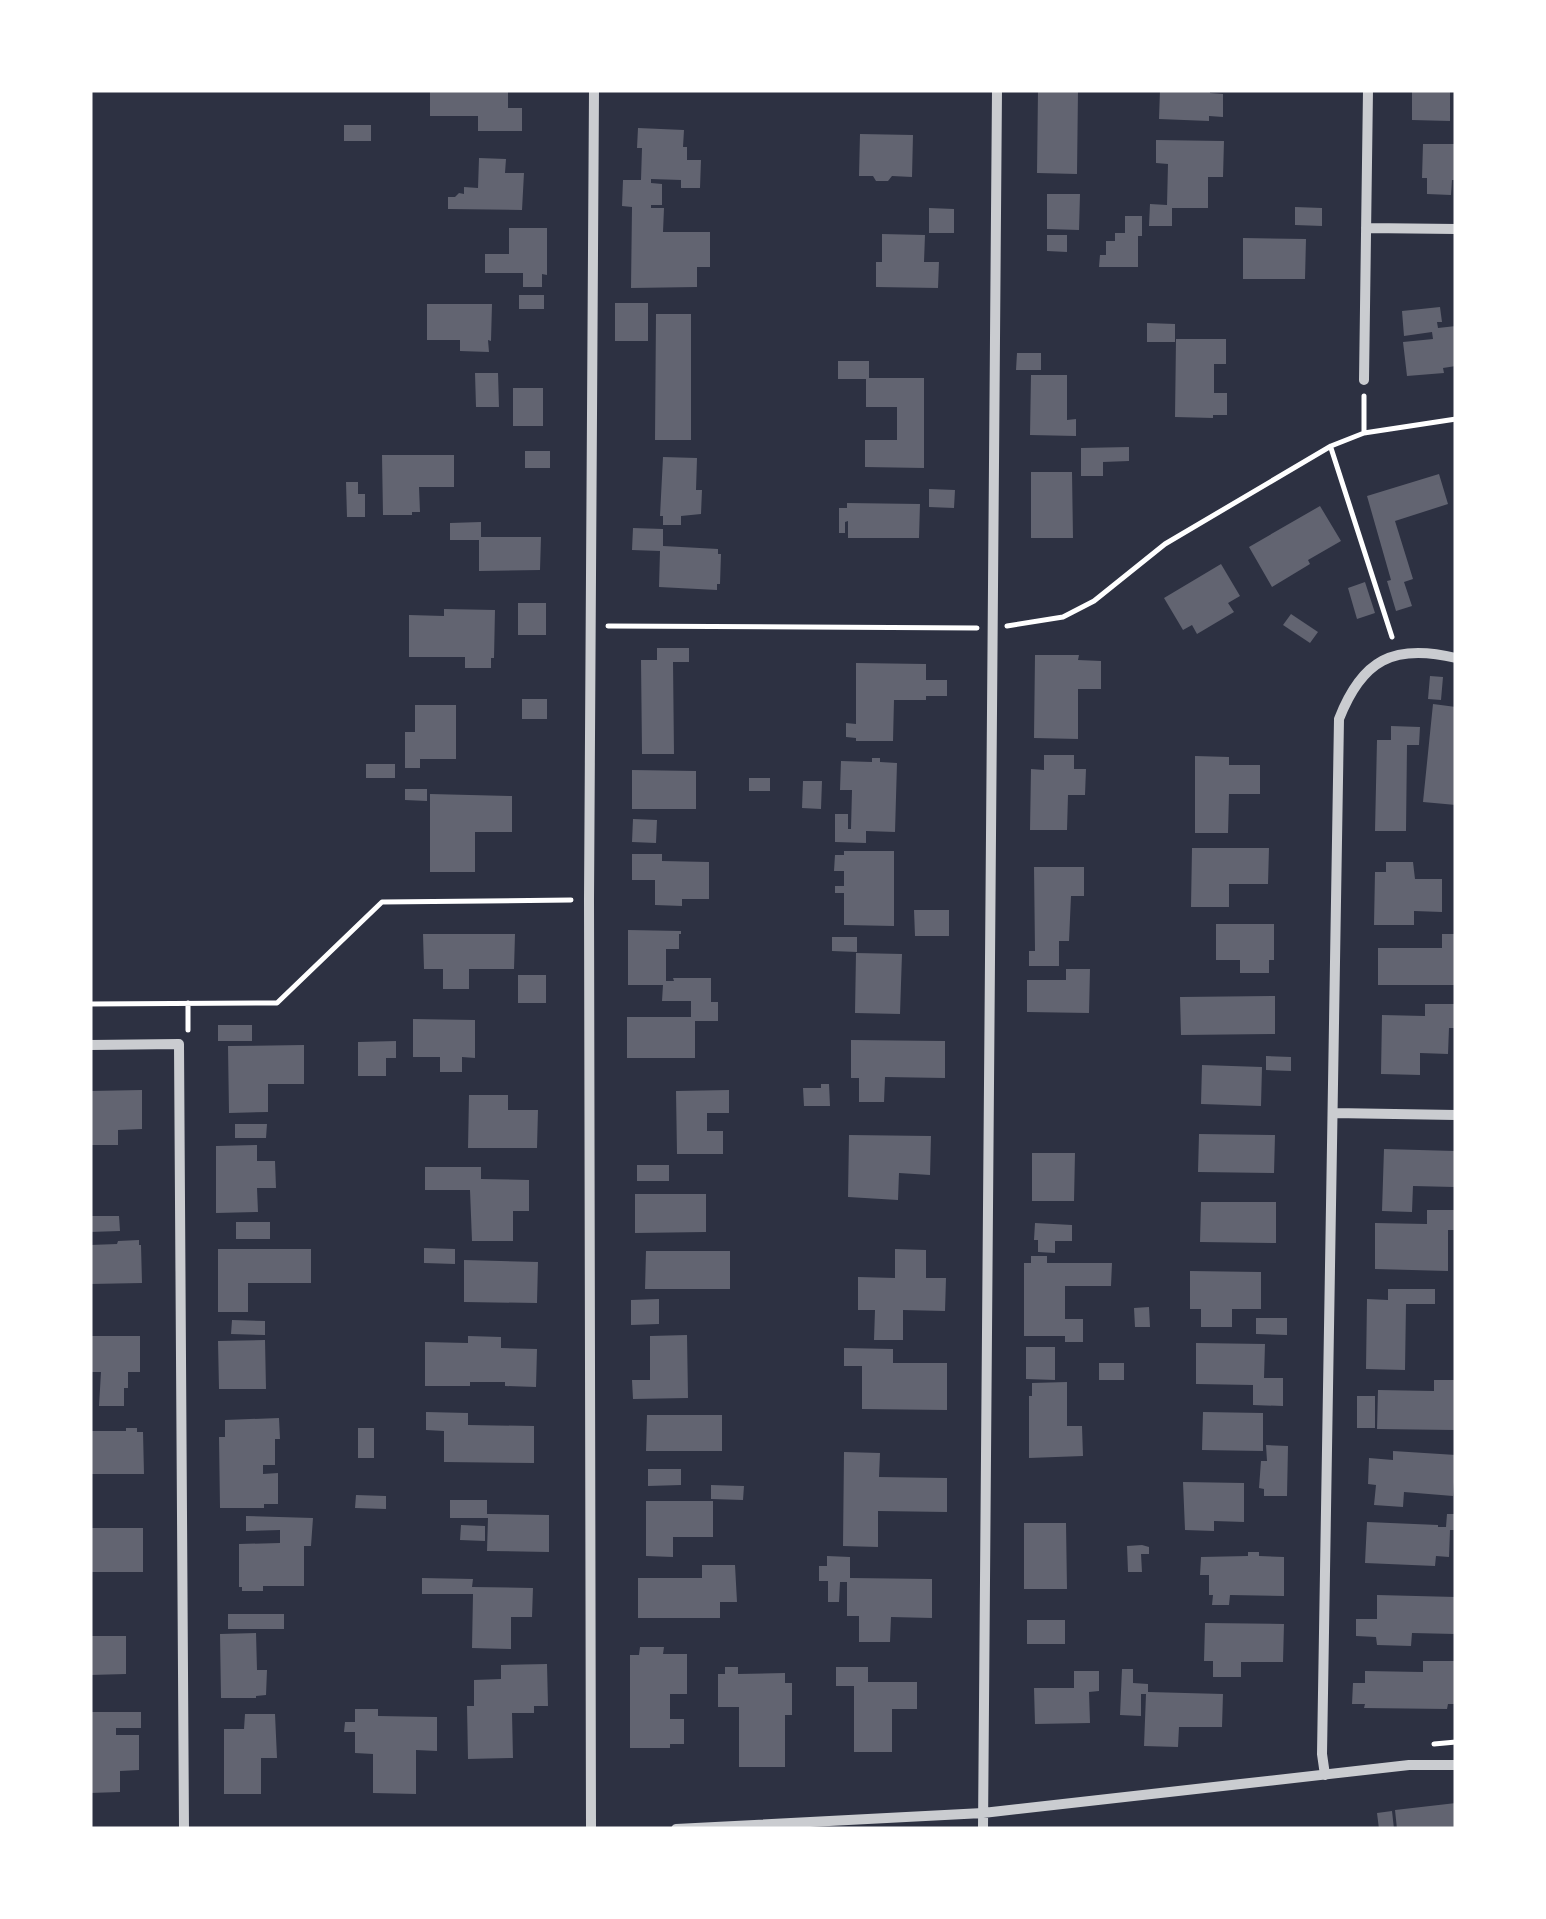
<svg xmlns="http://www.w3.org/2000/svg" width="1546" height="1919" viewBox="0 0 1546 1919" font-family="'Varela Round',sans-serif">
  <style>
    .building { fill: #626471 }
    .lines { fill: none; stroke-linecap: round; stroke-linejoin: round }
    .path { stroke: #fff; stroke-width: 5 }
    .minor { stroke: #caccd0; stroke-width: 10 }
  </style>
  <rect width="100%" height="100%" fill="#2d3142"/>
  <path class="building" d="M430,90H508V108H522V131H478V116H430Z
    M1038,90H1078L1077,174L1037,173Z
    M1160,90H1210V93L1223,94V117L1209,116V121L1159,119Z
    M1412,90H1450V121L1412,120Z
    M344,125H371V141H344Z
    M638,128L684,130L683,147H687V160H701L700,188H681V180L651,179V183L662,184V205H651V208H664L663,232H710V267H697V287L631,288L632,207L622,206L623,180H641L642,148H637Z
    M860,134L913,135L912,177L892,176L888,181H876L873,176H859Z
    M1156,140L1224,141L1223,177H1208V208H1172V226H1149L1150,204L1167,205L1168,164L1156,163Z
    M1423,144H1456V180H1452L1451,195L1427,194V178H1422Z
    M479,158L506,159L505,173H524L522,210L448,209V197H455L459,193L464,194V187L478,188Z
    M1047,194H1080L1079,230L1047,229Z
    M1295,207L1322,208V226L1295,225Z
    M929,208L954,209V233H929Z
    M1125,216H1142V236H1138V267H1099L1100,255H1106V241H1115V233H1125Z
    M509,228H547V275L542,274V287H523V273H485V254H509Z
    M882,234L925,235L924,262H939L938,288L876,287V262H882Z
    M1047,235H1067V252L1047,251Z
    M1243,238L1306,239L1305,279H1243Z
    M519,295H544V309H519Z
    M615,303H648V341H615Z
    M427,304H492L491,341L488,340L489,352L460,351V340H427Z
    M1440,307L1442,322H1437L1438,328L1456,326V366L1443,368L1444,373L1407,376L1403,342L1433,339L1432,332L1404,336L1402,311Z
    M656,314H691V440H655Z
    M1147,323L1175,324V342H1147Z
    M1176,339H1226V364H1214V393H1227V415H1213V418L1175,417Z
    M1017,353H1041V370H1016Z
    M838,361H869V378H924V468L865,467V440H897V407H866V379H838Z
    M475,373H498L499,407H476Z
    M1031,375H1067V420L1076,419V436L1030,435Z
    M513,388H543V426H513Z
    M1129,447V461L1103,462V476H1081V448Z
    M525,451H550V468H525Z
    M382,455H454V487H419L420,512H412V515H383Z
    M663,457L697,458L696,490H702L701,514L681,516V525H663V516H660Z
    M1031,472H1072L1073,538H1031Z
    M1439,474L1448,504L1395,521L1413,579L1404,582L1412,606L1396,611L1387,581L1391,580L1367,496Z
    M346,482H358V494H365V517H347Z
    M929,489L955,490L954,508L929,507Z
    M847,503L920,504L919,538H848V521L845,522V533H839V508H847Z
    M1320,506L1341,541L1308,560L1310,564L1272,587L1249,547Z
    M481,522V537H541L540,570L479,571V540H450V523Z
    M633,528L663,529V546L718,549V554H721L720,584H717V590L659,587L660,551L632,550Z
    M1221,564L1240,596L1228,603L1234,612L1197,634L1192,625L1183,630L1164,598Z
    M1365,582L1375,613L1357,619L1348,588Z
    M518,603H546V635H518Z
    M444,609L495,610L494,658H491V668H465V657H409V615L444,616Z
    M1291,614L1318,632L1310,643L1283,625Z
    M657,648H689V662H673L674,754H642L641,660H657Z
    M1035,655H1079L1078,660L1101,661V689H1078V739L1034,738Z
    M856,663L926,664V680H947V696H926V700H894L893,741H856V738L846,737V723L856,724Z
    M1430,676L1443,677L1441,700L1428,699Z
    M522,699H547V719H522Z
    M1433,704L1456,707V805L1423,802Z
    M415,705H456V759H420V768H405V732H415Z
    M1391,726L1420,727L1419,745H1407L1406,831H1375L1377,740H1391Z
    M1044,755H1074V769H1086L1085,795H1068L1067,830H1030L1031,769L1044,770Z
    M1195,756L1229,757V765H1260V794H1229L1228,833H1195Z
    M872,758H880V762L897,763L895,832L866,831V843L835,842V814H848V829H851L852,790H840L841,761L872,762Z
    M366,764H395V778H366Z
    M632,770L696,771V809H632Z
    M749,778H770V791H749Z
    M803,781H822L821,809L802,808Z
    M405,789H427V801L405,800Z
    M430,794L512,796V832H475V872H430Z
    M633,819L657,820L656,843L632,842Z
    M1192,848H1269L1268,884H1229V907H1191Z
    M844,851H894V926L844,925V893H835V886H844V871H834L835,855H844Z
    M632,854H662V861L709,862V899H682V906L655,905V880H632Z
    M1386,862H1413L1415,879H1442V912L1414,911V925H1374L1375,872H1386Z
    M1034,867H1084V896H1071L1069,941H1059V966H1029V951H1035Z
    M914,910H949V936H915Z
    M1216,924H1274V960H1269V973H1240V960H1216Z
    M628,930L681,931V934H679V949H666V981H674L673,978H711V1002H718V1021H695V1058H627V1017H691V1001H662L663,985H628Z
    M423,934H515L514,969H469V989H443V969H424Z
    M1442,934H1456V985H1378V948H1442Z
    M832,937H857V952L832,951Z
    M856,953L902,954L900,1014L855,1013Z
    M1066,969H1090L1089,1013L1027,1012V980H1066Z
    M518,975H546V1003H518Z
    M1275,996V1034L1181,1035L1180,997Z
    M1425,1004H1456V1028H1449L1448,1054L1420,1053V1075L1381,1074L1382,1015L1425,1016Z
    M413,1019L475,1020V1058L462,1057V1072H440V1057H413Z
    M218,1025H252V1041H218Z
    M851,1040L945,1041V1078L885,1077L884,1102H859V1078H851Z
    M396,1041V1058H386V1076H358V1042Z
    M304,1045V1084H268V1112L229,1113L228,1046Z
    M1266,1056L1291,1057V1071L1266,1070Z
    M1202,1065L1262,1067L1261,1106L1201,1104Z
    M821,1084H829L830,1106H804L803,1088H821Z
    M142,1090V1129L118,1130V1145H90V1091Z
    M729,1090V1113H707V1131H723V1154H677L676,1091Z
    M469,1095H508V1110H538L537,1148H468Z
    M235,1124H267L266,1138H235Z
    M1199,1134L1275,1135L1274,1173L1198,1172Z
    M849,1135L931,1136L930,1175L899,1173L898,1200L848,1197Z
    M257,1145V1161H275L276,1188H257L258,1212L216,1213V1146Z
    M1384,1149L1455,1151L1454,1187L1413,1186L1412,1212L1382,1211Z
    M1032,1153H1075L1074,1201H1032Z
    M637,1165H669V1181H637Z
    M425,1167H481V1179L529,1180V1211H513V1241H472L470,1190H425Z
    M635,1194H706V1232L635,1233Z
    M1201,1202H1276V1243L1200,1242Z
    M1427,1210H1456V1230H1448V1271L1375,1269V1223L1427,1224Z
    M90,1216H119L120,1231L90,1232Z
    M236,1222H270V1239H236Z
    M1035,1223L1072,1225V1241H1055V1253L1038,1252V1240H1034Z
    M139,1240V1245H141L142,1283L90,1284V1245L117,1244L118,1241Z
    M424,1248L455,1249V1264L424,1263Z
    M218,1249H311V1283H248V1312H218Z
    M895,1249L926,1250V1278H946L945,1311L903,1310V1340H874L875,1310H858V1277L895,1278Z
    M646,1251H730V1289H645Z
    M1031,1256H1047V1263H1112L1111,1286H1065V1319H1083V1342H1065V1336H1024V1263H1031Z
    M464,1260L538,1262L537,1303L464,1302Z
    M1190,1271L1261,1272V1309H1232V1327H1201V1309H1190Z
    M1388,1289H1435V1304H1406L1405,1370L1366,1369L1367,1299L1388,1300Z
    M659,1299V1324L631,1325V1300Z
    M1149,1307L1150,1327H1135L1134,1308Z
    M1256,1318H1287V1335L1256,1334Z
    M232,1320L265,1321V1335L231,1334Z
    M687,1335L688,1398L633,1399L632,1380H650V1336Z
    M90,1336H140V1372H128V1388H124V1406H99L101,1372H90Z
    M468,1336L501,1337V1348L537,1349L536,1387L505,1386V1382H470V1386H425V1342L468,1343Z
    M265,1340L266,1389H219L218,1341Z
    M1196,1343L1265,1344L1264,1378H1283V1406L1253,1405V1385L1196,1384Z
    M1026,1347H1055V1380L1026,1379Z
    M844,1348L893,1349V1363H947V1410L862,1409V1366H844Z
    M1099,1363H1124V1380H1099Z
    M1434,1380H1456L1454,1430L1377,1429L1378,1390L1434,1391Z
    M1067,1382V1426H1082L1083,1456L1029,1458V1396H1032V1383Z
    M1357,1396H1375V1428H1357Z
    M426,1412L468,1413V1425L534,1426V1463L444,1462V1431L426,1430Z
    M1203,1412L1263,1413V1451L1202,1450Z
    M647,1415H722V1451H646Z
    M279,1418L280,1439H275V1465H263V1474L278,1473V1504H264V1508H220L219,1437H225V1420Z
    M126,1428H137V1432H143L144,1474H90V1431H126Z
    M358,1428H374V1458H358Z
    M1266,1445L1288,1446L1287,1496H1264V1489L1259,1488L1261,1461H1267Z
    M1393,1451L1456,1455L1453,1496L1404,1492L1403,1507L1374,1505L1376,1485L1368,1484L1369,1458L1393,1460Z
    M844,1452L880,1453L879,1477L947,1478V1512L878,1511V1547L843,1546Z
    M648,1469H681V1485L648,1486Z
    M1183,1482L1244,1483V1522L1214,1521V1531L1185,1530Z
    M711,1485L744,1486L743,1500L711,1499Z
    M356,1495L386,1496V1509L355,1508Z
    M450,1500H487V1514L549,1515V1552L487,1551L488,1518H450Z
    M646,1501H713V1537H673V1557L646,1556Z
    M1447,1514H1456V1530H1450L1449,1557L1436,1556L1435,1566L1365,1563L1367,1522L1438,1525V1527H1446Z
    M246,1516L313,1518L311,1546H304V1586H263V1591H242V1587H239V1544L280,1543V1530L246,1531Z
    M1024,1523H1066L1067,1589H1024Z
    M461,1525L485,1526V1541L460,1540Z
    M90,1528H143V1572H90Z
    M1142,1545L1149,1547V1554H1141L1142,1572H1128L1127,1546Z
    M1248,1552H1259V1556L1284,1557V1596L1230,1595L1229,1605H1212L1213,1595H1209V1575H1200L1201,1557L1248,1556Z
    M827,1556L850,1557V1578L932,1579V1618L891,1617L890,1642H859V1616H847V1582H840L839,1602H828V1581H819V1566H827Z
    M702,1565H735L737,1602H720V1618H638V1578H702Z
    M422,1578L473,1579L472,1587L533,1588L532,1617H511V1649L472,1648L473,1594H422Z
    M1377,1595L1456,1597L1455,1634L1412,1633L1411,1646L1377,1645L1376,1637L1356,1636V1619H1377Z
    M228,1614H284V1629H228Z
    M1027,1620H1065V1644H1027Z
    M1205,1623L1284,1624L1283,1662H1241V1677H1213V1661H1204Z
    M256,1633L257,1670H267L266,1695L256,1696V1698H221L220,1634Z
    M90,1636H126V1674L90,1675Z
    M640,1647H664L663,1654H687V1694H670V1719H684V1744H670V1748H630V1655H639Z
    M1423,1661H1456V1704H1448L1447,1709L1364,1708L1365,1704H1352L1353,1683H1365V1671L1423,1672Z
    M547,1664L548,1706H534V1713H512L513,1758L468,1759L467,1706H474V1680L501,1679V1665Z
    M725,1667H738V1674L785,1673V1683H792V1715H785V1767H739V1707H718V1674H725Z
    M836,1667H868V1682H917V1709H892V1752H854V1686H836Z
    M1122,1669H1133V1683L1148,1684V1692L1223,1694L1222,1727H1179L1178,1747L1144,1746L1146,1694H1141V1716L1120,1715Z
    M1074,1671H1099V1691L1089,1692L1090,1723L1035,1724L1034,1688H1074Z
    M355,1709H378V1716L437,1717V1751L416,1750V1794L373,1793V1754L355,1753V1732H344L345,1722H355Z
    M90,1712H141V1728H116V1735H139V1770L120,1771V1792L90,1793Z
    M245,1714H275L277,1758H261V1794H224V1729H244Z
    M1456,1803V1829H1397L1395,1810Z
    M1392,1811L1394,1829H1379L1377,1813Z"/>
  <g class="lines">
    <path class="path" d="M1364,396V433
      M1331,448L1392,637
      M608,626L977,628
      M1007,626L1063,617L1094,601L1165,544L1331,446L1364,433L1456,419
      M188,1003V1030
      M90,1004L277,1003L382,902L571,900
      M1434,1744L1456,1742"/>
    <path class="minor" d="M1366,228L1456,229
      M1364,380L1368,90
      M90,1045L179,1044L184,1829
      M1333,1113L1456,1115
      M1325,1775L1322,1754L1339,719C1362,660 1393,643 1456,658
      M591,1829L589,900L594,90
      M676,1829L983,1813L1409,1765H1456
      M983,1829L997,90"/>
  </g>
  <rect width="1546" height="1919" fill="none" stroke="#ffffff" stroke-width="185"/>
</svg>
